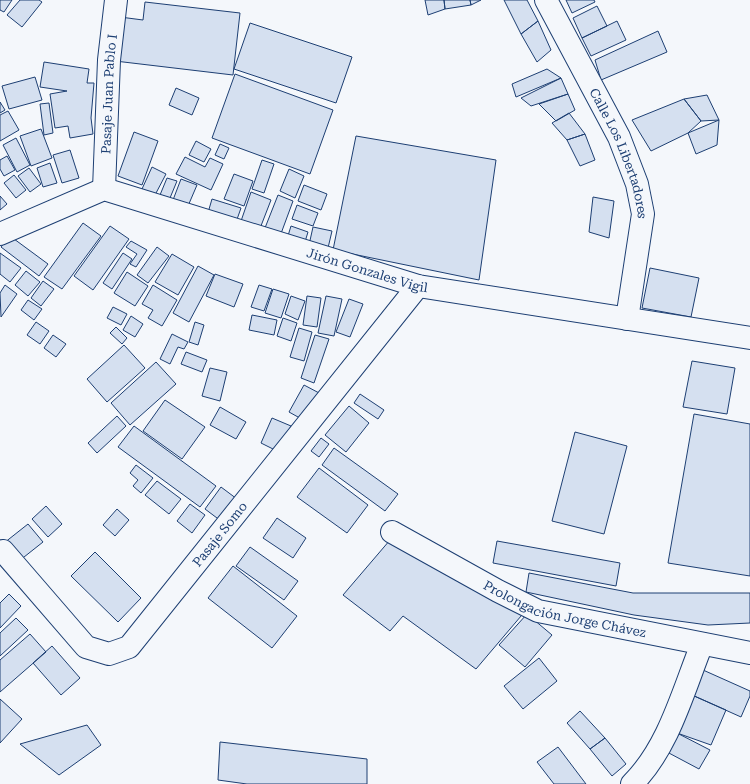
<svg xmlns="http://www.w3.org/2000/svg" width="750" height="784" viewBox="0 0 750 784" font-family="'Roboto Serif',serif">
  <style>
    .building { fill: #d5e0f0; stroke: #1d3f73 }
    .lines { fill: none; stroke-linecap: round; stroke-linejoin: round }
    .minor-casing { stroke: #1d3f73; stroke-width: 24 }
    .minor { stroke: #f4f7fb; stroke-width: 22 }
    .labels { text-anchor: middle; stroke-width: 3; stroke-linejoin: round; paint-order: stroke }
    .street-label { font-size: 13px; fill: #1d3f73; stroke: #f4f7fb }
  </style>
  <rect width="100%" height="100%" fill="#f4f7fb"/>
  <path class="building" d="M0,0H12L4,12L0,10Z
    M20,0H39L42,2L22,27L7,15Z
    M425,0H444L445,9L428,15Z
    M444,0H470L471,5L445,9Z
    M470,0H481L471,5Z
    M504,0H527L538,21L521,34Z
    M566,0H594L595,2L572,13Z
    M145,2L240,13L233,75L115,61L120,17L143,20Z
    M597,6L607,26L582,38L573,18Z
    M538,21L551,50L537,62L521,34Z
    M617,21L626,40L591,56L582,38Z
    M250,23L352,57L336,103L234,69Z
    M658,31L667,52L601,80L595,60Z
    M44,62L89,69L87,83H94L91,118L93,134L70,138L68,126L55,128L50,94L67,91L40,87Z
    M547,69L561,78L516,97L512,84Z
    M235,74L333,110L310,174L212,138Z
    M35,77L42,100L9,109L2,86Z
    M561,78L568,94L531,106L521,98Z
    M176,88L199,98L192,115L169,105Z
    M568,94L575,110L556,121L539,104Z
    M707,95L719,120L701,121L684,99Z
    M684,99L701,121L688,133L651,151L632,120Z
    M0,102L5,110L0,113Z
    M49,103L53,133L44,135L40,104Z
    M8,111L19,130L0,141V115Z
    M569,113L585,134L567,140L552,123Z
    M719,120L717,145L696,154L688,133Z
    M41,129L52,158L31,166L20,136Z
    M134,132L158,141L142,185L118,176Z
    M585,134L595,160L580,166L567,140Z
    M356,136L496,160L479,280L333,250Z
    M16,138L30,165L17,172L3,145Z
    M196,141L211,149L204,162L189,155Z
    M220,144L229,148L224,159L215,155Z
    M70,150L79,178L62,183L53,155Z
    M7,156L15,170L4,176L0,169V160Z
    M185,157L205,167L210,158L223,164L211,190L176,174Z
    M262,160L274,164L264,193L252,189Z
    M50,163L57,183L43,187L37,168Z
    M152,167L166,174L155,195L142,189Z
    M29,168L41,184L30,192L18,176Z
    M289,169L304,176L295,198L280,191Z
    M234,174L253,181L244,206L224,199Z
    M14,175L26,190L16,198L4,183Z
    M167,178L177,181L170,198L160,195Z
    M181,179L197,185L188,206L173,200Z
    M304,185L327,194L321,210L298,201Z
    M251,192L271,200L259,231L240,224Z
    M278,195L293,201L279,239L263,233Z
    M0,196L7,204L0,210Z
    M593,197L614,201L609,238L589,232Z
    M212,199L241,208L235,225L207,216Z
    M297,205L318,213L313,226L292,219Z
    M83,223L101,236L62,289L44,277Z
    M110,226L129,239L93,290L74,276Z
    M291,226L308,232L304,245L287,239Z
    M313,227L332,231L328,248L309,245Z
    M10,236L48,264L39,276L1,247Z
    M131,241L147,250L136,267L130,264L137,254L126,247Z
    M157,247L169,256L148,283L137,275Z
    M0,253L21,268L10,282L0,274Z
    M123,253L132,259L112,289L103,283Z
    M172,254L194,267L178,295L155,282Z
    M198,266L214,275L189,322L173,313Z
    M650,268L699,278L691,317L642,308Z
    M26,271L40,282L28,296L15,285Z
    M127,272L148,286L135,306L114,293Z
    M215,274L243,284L234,307L206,296Z
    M43,281L54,289L41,306L31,298Z
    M5,285L17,294L1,317L0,293Z
    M153,285L177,300L162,326L148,318L153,310L142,304Z
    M259,285L272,289L264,311L251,307Z
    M273,289L289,294L281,318L265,313Z
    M291,296L305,301L298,320L285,314Z
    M307,296L321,298L317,327L303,325Z
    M326,296L342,299L334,336L318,333Z
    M349,299L363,304L350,337L336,332Z
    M28,300L42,309L34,320L21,310Z
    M113,307L127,314L121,325L107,318Z
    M252,315L277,320L274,335L249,330Z
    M131,316L143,324L135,337L123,330Z
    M283,318L297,323L291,341L277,336Z
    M36,322L49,331L40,344L27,335Z
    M195,322L204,325L198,345L189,342Z
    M116,327L127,338L122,344L110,333Z
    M299,328L312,332L304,361L290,357Z
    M172,334L188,342L184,349L178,347L170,364L160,359Z
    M53,335L66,344L56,357L44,348Z
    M315,335L329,339L314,383L301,378Z
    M124,345L145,368L107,402L87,379Z
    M186,352L207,360L202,372L181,364Z
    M692,361L735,368L727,414L683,407Z
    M156,362L176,384L130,425L111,403Z
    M210,368L227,372L220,401L202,396Z
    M304,385L321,394L307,422L289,412Z
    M360,394L384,410L378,419L354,403Z
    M165,400L205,427L182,459L143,431Z
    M349,406L369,423L346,452L325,435Z
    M220,407L246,422L236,439L210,425Z
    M694,414L750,424V576L668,563Z
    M117,416L126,426L97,453L88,443Z
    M272,418L291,426L279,452L261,443Z
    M134,426L216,486L200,507L118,447Z
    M575,432L627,446L604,534L552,521Z
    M321,438L329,444L319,457L311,451Z
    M334,448L398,494L385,511L322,465Z
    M136,465L153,478L141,493L133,486L138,480L130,473Z
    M319,468L368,505L347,533L297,497Z
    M157,481L181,499L169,514L145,495Z
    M221,487L241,502L225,524L205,509Z
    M190,504L205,515L192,533L177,521Z
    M46,506L62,524L48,537L32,519Z
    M117,509L129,520L115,536L103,525Z
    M277,518L306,538L293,558L263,538Z
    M28,524L43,542L19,561L4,543Z
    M390,540L527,609L476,669L403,616L390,631L343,595Z
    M497,541L620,563L616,586L493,563Z
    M250,547L298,581L284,600L236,566Z
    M95,552L141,598L118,622L71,576Z
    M233,566L297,616L272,648L208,598Z
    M529,573L633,593H750V623L708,625L634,615L526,592Z
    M9,594L21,606L0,628V603Z
    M527,614L552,635L525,667L499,645Z
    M16,618L28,630L0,656V633Z
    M30,634L46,652L0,692V660Z
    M52,646L80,678L61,695L33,663Z
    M539,658L557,681L523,709L504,686Z
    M703,670L750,691V696L741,717L692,695Z
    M692,695L726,710L711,745L677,733Z
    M0,699L22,719L0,743Z
    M580,711L605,738L590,749L567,723Z
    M87,725L101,745L59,775L20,744Z
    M677,733L710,750L699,769L667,752Z
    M605,738L626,764L612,776L590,749Z
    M220,742L367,759V784H247L218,780Z
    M558,747L586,784H554L537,762Z"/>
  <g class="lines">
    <g class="minor-casing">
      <g id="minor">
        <path id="s1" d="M546,0L619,137L637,184L643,214L627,319"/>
        <path id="s2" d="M104,189L109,60L116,0"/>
        <path id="s3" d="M0,234L104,189L418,286L750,338"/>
        <path id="s4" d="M392,532L498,591L538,611L750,653"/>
        <path id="s5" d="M3,551L86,647L109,654L129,647L418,286"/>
        <path d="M632,784C669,747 683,691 702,644"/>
      </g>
    </g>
    <use href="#minor" class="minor"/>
  </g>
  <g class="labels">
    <g class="street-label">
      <text dy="5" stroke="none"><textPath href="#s2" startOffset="95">Pasaje Juan Pablo I</textPath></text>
      <text dy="5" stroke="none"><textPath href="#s1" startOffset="171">Calle Los Libertadores</textPath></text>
      <text dy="5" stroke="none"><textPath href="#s3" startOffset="389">Jirón Gonzales Vigil</textPath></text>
      <text dy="5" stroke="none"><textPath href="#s5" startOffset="317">Pasaje Somo</textPath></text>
      <text dy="5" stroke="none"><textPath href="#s4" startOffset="191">Prolongación Jorge Chávez</textPath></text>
    </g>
  </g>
</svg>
